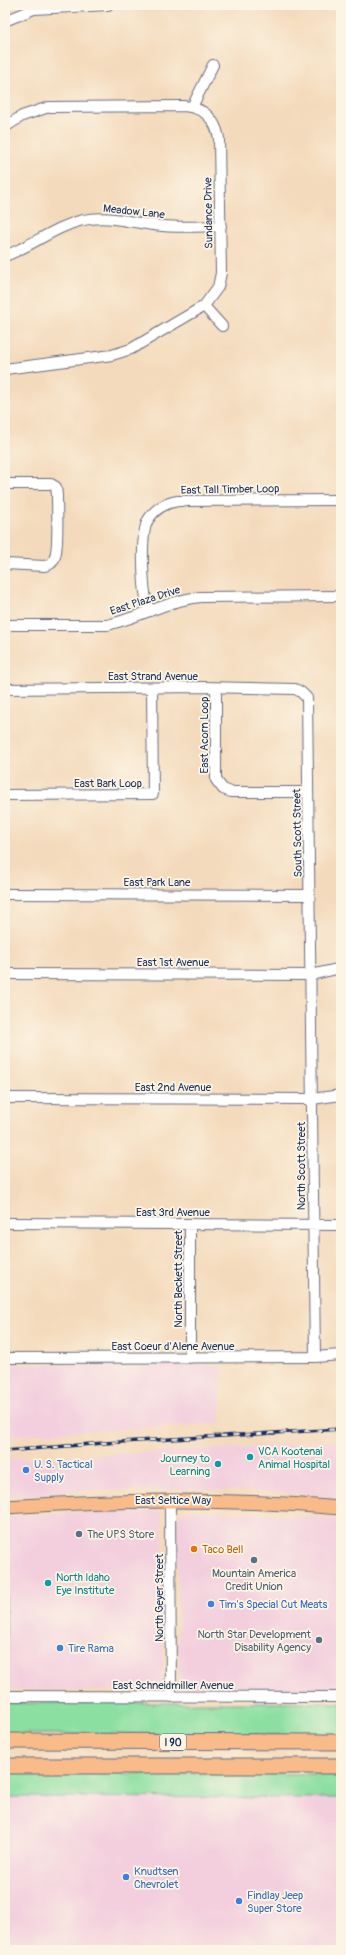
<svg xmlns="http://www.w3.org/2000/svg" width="346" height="1955" viewBox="0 0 346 1955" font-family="Pangolin,sans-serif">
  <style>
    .built { fill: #f3cfde }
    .green { fill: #8bdfa1; stroke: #538780 }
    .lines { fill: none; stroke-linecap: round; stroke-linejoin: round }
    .minor-casing { stroke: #676b7f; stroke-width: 12 }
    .major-casing { stroke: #676b7f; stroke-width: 15 }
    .highway-casing { stroke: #676b7f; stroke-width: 17 }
    .minor { stroke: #fff; stroke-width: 10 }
    .major { stroke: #fabb8b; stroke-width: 13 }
    .highway { stroke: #fabb8b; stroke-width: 15 }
    .rail-casing { stroke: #1b2f5e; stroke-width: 3.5 }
    .rail { stroke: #fcf5e5; stroke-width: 2; stroke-dasharray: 6; stroke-linecap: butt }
    .culture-dot { fill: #0f9aa8; stroke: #fcf5e5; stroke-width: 1.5 }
    .shop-dot { fill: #3f7fe0; stroke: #fcf5e5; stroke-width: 1.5 }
    .service-dot { fill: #5c6f8a; stroke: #fcf5e5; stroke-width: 1.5 }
    .food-dot { fill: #e8710a; stroke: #fcf5e5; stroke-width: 1.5 }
    .labels { text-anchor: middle; stroke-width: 3.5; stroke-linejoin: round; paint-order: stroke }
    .shield { fill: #fcf5e5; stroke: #5e6a86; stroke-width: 1 }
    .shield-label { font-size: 10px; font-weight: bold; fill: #1b2f5e }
    .street-label { font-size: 11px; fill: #1b2f5e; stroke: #fcf5e5 }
    .culture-label { font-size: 11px; fill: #0d838f; stroke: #fcf5e5; text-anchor: start }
    .shop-label { font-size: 11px; fill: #366cbe; stroke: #fcf5e5; text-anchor: start }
    .service-label { font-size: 11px; fill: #4e5e75; stroke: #fcf5e5; text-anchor: start }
    .food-label { font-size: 11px; fill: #c56008; stroke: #fcf5e5; text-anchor: start }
  </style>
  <rect width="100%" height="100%" fill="#fcf5e5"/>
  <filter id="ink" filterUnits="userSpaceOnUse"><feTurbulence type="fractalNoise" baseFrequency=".025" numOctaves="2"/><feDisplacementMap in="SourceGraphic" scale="8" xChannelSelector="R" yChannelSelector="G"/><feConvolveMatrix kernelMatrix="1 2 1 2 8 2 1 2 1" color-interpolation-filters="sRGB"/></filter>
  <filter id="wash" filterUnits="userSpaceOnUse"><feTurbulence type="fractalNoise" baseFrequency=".012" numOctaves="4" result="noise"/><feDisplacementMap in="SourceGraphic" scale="16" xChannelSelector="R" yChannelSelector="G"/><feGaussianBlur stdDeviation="0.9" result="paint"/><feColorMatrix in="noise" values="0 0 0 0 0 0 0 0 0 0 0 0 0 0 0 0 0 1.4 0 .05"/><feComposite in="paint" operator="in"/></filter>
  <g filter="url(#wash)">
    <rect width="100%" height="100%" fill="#f4dabc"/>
    <path class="built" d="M5,1364L221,1365V1423L5,1436Z
      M341,1441V1497L275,1492L189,1489L81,1491L5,1496V1459L180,1451Z
      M158,1510L161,1513L163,1525V1682L162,1686L156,1690H5L7,1665L6,1516Z
      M189,1510L276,1514L341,1519V1690H184L179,1686L177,1519L181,1512Z
      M5,1797L341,1798V1948L5,1950Z"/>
    <path class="green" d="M5,1519L7,1665L5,1675Z
      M5,1703H341V1735L5,1734Z
      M5,1773L341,1774V1798L5,1797Z"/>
  </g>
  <g filter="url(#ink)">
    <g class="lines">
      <g class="minor-casing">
        <path id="minor" d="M5,21L34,9L108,5
          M192,107L213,65
          M5,127L22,116L49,107L184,106C204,108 215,118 219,138L221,273L218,287L204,306L131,349L112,355L5,369
          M5,256C32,246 54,227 83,220C107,215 129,222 153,225C175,228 198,227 221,226
          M204,306L222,326
          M5,484H51L56,487L57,495C57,507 59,551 54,559C52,564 49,565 44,566L5,564
          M150,611C142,596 140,534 148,520C155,508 165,503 178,501L341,500
          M5,625H107C139,618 168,600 201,597L341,596
          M216,688V780L223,789L231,792H308
          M5,689L203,687L295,689L301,692L307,698L315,1357
          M5,795L153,794L152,688
          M5,894L309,895
          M5,974L311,975L341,968
          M5,1098L312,1099L341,1095
          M5,1223L341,1225
          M190,1224V1358
          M5,1358L315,1357L341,1355
          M170,1500L171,1697
          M5,1696L341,1697"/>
      </g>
      <g class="major-casing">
        <path id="major" d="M5,1507C119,1499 227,1498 341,1508"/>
      </g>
      <g class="highway-casing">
        <path id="highway" d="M5,1741L341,1742
          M5,1766H341"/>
      </g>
      <use href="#minor" class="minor"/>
      <use href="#major" class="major"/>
      <use href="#highway" class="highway"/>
      <g class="rail-casing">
        <path id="rail" d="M5,1451L104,1443L341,1429"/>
      </g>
      <use href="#rail" class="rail"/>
    </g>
  </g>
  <g class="culture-dot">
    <circle cx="250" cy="1457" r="4"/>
    <circle cx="218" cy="1464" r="4"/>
    <circle cx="48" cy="1583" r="4"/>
  </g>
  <g class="shop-dot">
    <circle cx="26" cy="1470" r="4"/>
    <circle cx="211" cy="1604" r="4"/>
    <circle cx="60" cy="1648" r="4"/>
    <circle cx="126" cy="1877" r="4"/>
    <circle cx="239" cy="1901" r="4"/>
  </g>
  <g class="service-dot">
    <circle cx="79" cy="1534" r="4"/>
    <circle cx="254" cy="1560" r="4"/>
    <circle cx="319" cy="1640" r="4"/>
  </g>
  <circle class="food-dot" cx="194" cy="1549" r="4"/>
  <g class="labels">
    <rect class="shield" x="160" y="1734" width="26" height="16" rx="3"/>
    <g class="shield-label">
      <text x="173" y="1746">I 90</text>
    </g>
    <g class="street-label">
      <text transform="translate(134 211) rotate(6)" y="4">Meadow Lane</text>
      <text transform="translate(208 213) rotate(-91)" y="4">Sundance Drive</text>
      <text transform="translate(230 489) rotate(-1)" y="4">East Tall Timber Loop</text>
      <text transform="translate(145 600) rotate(-18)" y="4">East Plaza Drive</text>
      <text x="153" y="680">East Strand Avenue</text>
      <text transform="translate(204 735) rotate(-90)" y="4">East Acorn Loop</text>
      <text x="108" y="787">East Bark Loop</text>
      <text transform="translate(297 833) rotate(-91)" y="4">South Scott Street</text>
      <text x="157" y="886">East Park Lane</text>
      <text x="173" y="966">East 1st Avenue</text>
      <text x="173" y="1091">East 2nd Avenue</text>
      <text transform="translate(301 1166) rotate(-90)" y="4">North Scott Street</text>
      <text x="173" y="1216">East 3rd Avenue</text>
      <text transform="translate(178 1279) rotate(-90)" y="4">North Beckett Street</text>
      <text x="173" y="1350">East Coeur d'Alene Avenue</text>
      <text x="173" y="1504">East Seltice Way</text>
      <text transform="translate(159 1598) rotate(-90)" y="4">North Geyer Street</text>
      <text x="173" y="1689">East Schneidmiller Avenue</text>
    </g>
    <g class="culture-label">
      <text x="258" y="1455">VCA Kootenai<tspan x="258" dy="13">Animal Hospital</tspan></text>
      <text x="210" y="1462" text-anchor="end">Journey to<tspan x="210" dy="13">Learning</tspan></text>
      <text x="56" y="1581">North Idaho<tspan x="56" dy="13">Eye Institute</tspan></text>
    </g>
    <g class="shop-label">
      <text x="34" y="1468">U. S. Tactical<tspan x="34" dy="13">Supply</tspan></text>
      <text x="219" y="1608">Tim's Special Cut Meats</text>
      <text x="68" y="1652">Tire Rama</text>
      <text x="134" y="1875">Knudtsen<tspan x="134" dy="13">Chevrolet</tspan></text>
      <text x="247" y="1899">Findlay Jeep<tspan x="247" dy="13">Super Store</tspan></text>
    </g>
    <g class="service-label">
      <text x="87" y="1538">The UPS Store</text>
      <text x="254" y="1577" text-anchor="middle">Mountain America<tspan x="254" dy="13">Credit Union</tspan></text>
      <text x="311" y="1638" text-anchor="end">North Star Development<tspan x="311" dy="13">Disability Agency</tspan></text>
    </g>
    <g class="food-label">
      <text x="202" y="1553">Taco Bell</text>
    </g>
  </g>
  <rect width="346" height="1955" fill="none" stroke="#fcf5e5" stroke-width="20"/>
</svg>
